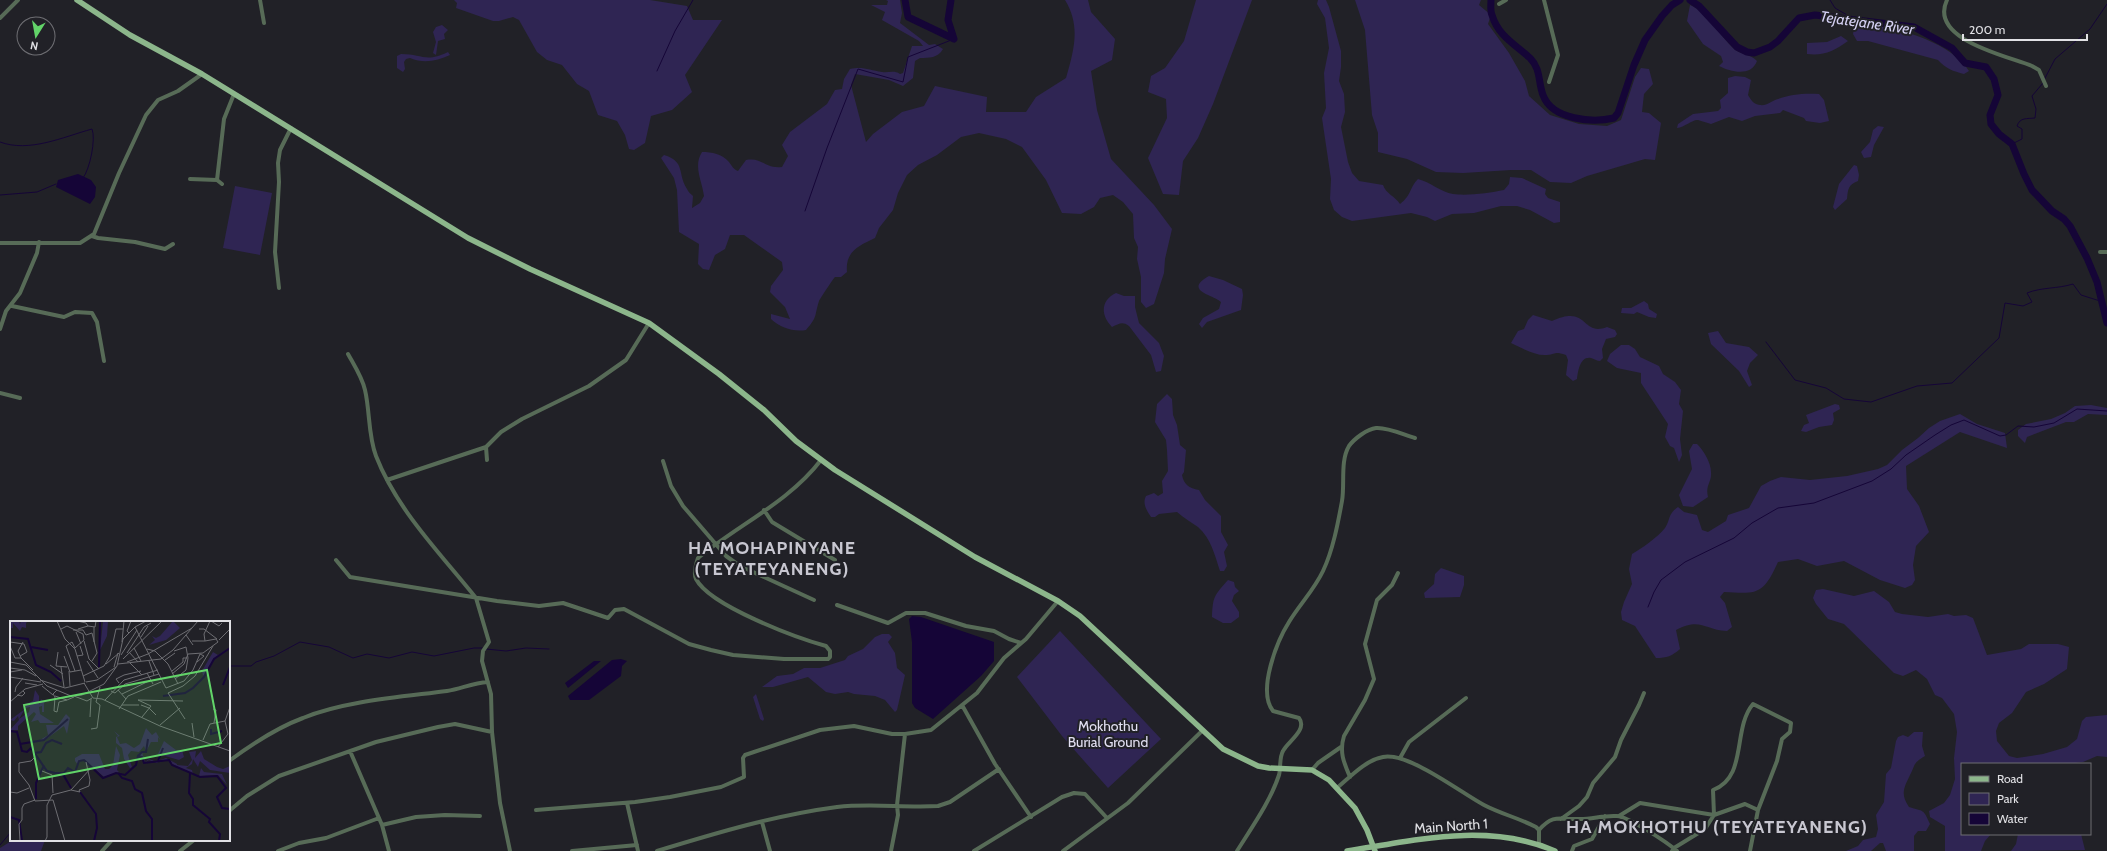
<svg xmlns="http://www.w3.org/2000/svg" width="2107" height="851" viewBox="0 0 2107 851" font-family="Cabin,sans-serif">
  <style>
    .green { fill: #2f2553 }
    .water { fill: #150537 }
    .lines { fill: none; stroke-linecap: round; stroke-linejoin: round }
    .stream { stroke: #150537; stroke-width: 1 }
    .river { stroke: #150537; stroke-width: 7 }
    .minor { stroke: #576b57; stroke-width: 4 }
    .major { stroke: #8cb68b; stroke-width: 5.5 }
    .labels { text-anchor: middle; stroke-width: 4; stroke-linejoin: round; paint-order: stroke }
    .park-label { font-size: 14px; fill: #e2e0f2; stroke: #212127 }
    .street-label { font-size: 14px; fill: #e1e1e5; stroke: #212127 }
    .water-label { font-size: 15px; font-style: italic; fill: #d4d0f3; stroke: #212127 }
    .district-label { font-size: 18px; font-weight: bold; letter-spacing: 1px; fill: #c8c7d1; stroke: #212127 }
    .inset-river { fill: none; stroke: #150537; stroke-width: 2 }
    .inset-road { fill: none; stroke: #6e6e73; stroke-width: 1 }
    .view { fill: #62d469; fill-opacity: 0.15; stroke: #62d469; stroke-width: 2 }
    .inset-edge { fill: none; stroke: #e1e1e5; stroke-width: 2 }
  </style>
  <rect width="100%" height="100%" fill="#212127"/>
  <path class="green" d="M454,0H650L687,6L693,20H722L685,75L692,92L672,110L651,116L645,143L634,150L629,149L625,135L617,121L598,115L589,91L577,84L562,65L547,60L537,52L519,20L513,17L499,21H493L456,8L457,3Z
    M886,0H900L902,13L900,23L929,45L935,44L943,49C938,58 929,58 920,58L915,61L913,78L903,86L889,80L855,74L851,85L866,142L873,134L902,112L924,106L935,86L987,97L986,112H1026L1036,97L1066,78C1074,50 1081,26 1065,0H1088L1091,12L1115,39L1112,60L1091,71L1097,110L1111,159L1154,205L1172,229L1165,259L1164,273L1154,304L1146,308L1141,302V277L1137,259L1138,247L1134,238L1133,214L1123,202L1113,195L1100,198L1094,207L1081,214L1062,213L1046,180L1022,147L1006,139L979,133L961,137L937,155L918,165L907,175L898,193L893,210L879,228L875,238C858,246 845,252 847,272L841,277H835C833,279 820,299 819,301C814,317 818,316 806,330C793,332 781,328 771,319V314L790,319L785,307L770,292L771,286L783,270L782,262L744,235H730L725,249L715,255L709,270L703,269L698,264L699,244L679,232L677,190L674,178L661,158L664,155C686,162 677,173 687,189C688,192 691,194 693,196L692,208L700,203L704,196C702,181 693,166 702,152C712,152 722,154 729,162C732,166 733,169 738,171L746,160C763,157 764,169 782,167L788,156L782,145L790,132L827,104L835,90L842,89L844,79L850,69C862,66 870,70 882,72C889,73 894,70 900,74L903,73L912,46H923L919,41L882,20L885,12L871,5H887L888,1Z
    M1196,0H1252L1213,104L1198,138L1183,161L1179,195L1163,194L1148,158L1167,118L1166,99L1148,92L1151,76L1165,68L1184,41Z
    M1318,0H1326L1329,7L1341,51V67L1339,81L1344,94L1345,112L1341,127L1348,162L1352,173L1359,181L1383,185C1386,194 1395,196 1400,204C1412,195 1409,188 1418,179C1430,182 1441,192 1453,194C1467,196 1490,193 1504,190L1509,184L1510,177L1522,178L1546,189L1545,194L1548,198L1560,202V222L1554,223L1530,210L1517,206H1501L1474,213L1452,214L1435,221L1427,217L1411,213L1352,221L1342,217L1334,210L1330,199L1331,179L1322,118L1326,108L1324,73L1329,48L1325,18L1317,4Z
    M1355,0H1481L1479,5L1491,15L1488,24L1509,53L1525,81L1529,96L1550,115L1579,124L1607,126L1621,120L1635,77L1641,68L1649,69L1653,84L1644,94L1642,112L1649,113L1661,123L1655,160L1645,159L1587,176L1571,183L1550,182L1531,170H1511L1463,173L1436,172L1407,159L1378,152V133L1372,115L1365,30Z
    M1690,5C1704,10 1721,36 1733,48C1740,55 1751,54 1757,61C1751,77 1731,72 1719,66L1723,62L1721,56L1703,44L1687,21Z
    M442,25L448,30L444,34L445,39L438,41L436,55L433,53L436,42L433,32L436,27Z
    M1870,26C1899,26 1954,45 1969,71L1964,74C1953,71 1946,69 1938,60L1868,41H1857L1853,34L1854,28Z
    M1841,36L1848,41C1834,51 1824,56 1807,54V43L1827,42Z
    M448,52L450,55C437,61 424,64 410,58L406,59L404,62L405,69L403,72L397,68V56L401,54C422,54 426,63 448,52Z
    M1735,76L1745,77L1751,80L1748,95C1751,100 1753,104 1760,105C1767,106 1771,101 1778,99C1790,94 1806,93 1819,94L1824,100L1829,121L1820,123L1806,121L1804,118L1783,110L1780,113L1755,116L1742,121L1729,117L1711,124C1707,123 1702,121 1698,120C1693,119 1685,127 1677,128L1678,124L1693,114L1718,111L1721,108L1720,100L1728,93V78Z
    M1878,126L1884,127L1874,145L1871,157L1864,158L1861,152L1870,142L1873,130Z
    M1854,165L1857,166L1859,175L1858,181C1848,185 1848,189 1847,199L1835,210L1833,207L1839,184Z
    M235,186L272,193L260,255L223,248Z
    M1209,276L1223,280L1242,289L1243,295L1241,310L1207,322L1202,328L1199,324L1203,318L1219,309L1221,302C1215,295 1182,291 1209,276Z
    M1116,293L1124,296H1135V307L1139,323L1159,343L1164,356L1161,371L1156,372L1151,355L1129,326C1122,321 1119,324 1112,327C1100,315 1101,300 1116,293Z
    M1644,301L1648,304L1649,309L1657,314L1656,318L1649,317L1637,312L1634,314L1621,313L1622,308H1631Z
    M1533,315L1552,321C1589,304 1581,337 1607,327L1615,330L1617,334L1615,337L1606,339L1602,349L1603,358L1600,361C1597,361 1595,359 1591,358C1580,356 1578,371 1577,379L1573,381L1566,375L1568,360L1566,355C1554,351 1557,354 1547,355C1535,356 1522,348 1511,343L1518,331L1524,329L1528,320Z
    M1718,331L1726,343L1749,347L1758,355L1750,363L1747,371L1752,385L1749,387L1739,371L1711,344L1708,333Z
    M1621,345H1629L1635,349L1640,357L1659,366L1663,374L1675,382L1681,390L1679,404L1683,411L1680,439L1682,455L1679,462L1674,448L1670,446L1665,437L1668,424L1641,383V373L1617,368L1607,361L1610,354Z
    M1167,394L1172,399L1173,415L1177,425L1180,445L1186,450L1184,472L1182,475C1184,485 1189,488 1199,490L1205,500L1221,516V532L1228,545L1224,552L1227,566L1224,571H1220C1215,556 1211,538 1198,527C1191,522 1184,518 1177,512L1159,514L1155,517H1151C1147,511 1142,504 1146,496L1154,493L1158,496L1163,493L1162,481L1168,471L1167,450L1166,440L1155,422L1157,404Z
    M1835,404L1839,405L1840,409L1833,413L1834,420L1832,425L1819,427L1806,432L1801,431L1804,425L1809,423L1806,415Z
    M2091,405L2107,408V415L2088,414L2074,422H2066L2027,437L2025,443L2018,436V430L2026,424L2051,419L2065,413L2075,406Z
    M1960,414L1977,424L2005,433L2007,448L1960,432L1906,466L1907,489L1919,506L1929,532L1916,546L1913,565L1915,580L1912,585L1905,588L1880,580L1844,561L1817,566L1798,559L1778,562C1763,595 1758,594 1724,592L1720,597L1725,603L1732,627L1727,631C1704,630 1701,617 1676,630L1680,649C1672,656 1667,658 1656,658L1635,626L1622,620L1621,612L1624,602L1632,584L1629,569L1632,554C1641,549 1658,537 1665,528C1671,519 1667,515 1678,507L1684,512L1697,515L1702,530L1708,532L1726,521L1728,515L1749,508L1761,486L1770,481L1781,477L1810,480L1847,476L1878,469L1887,465L1902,450L1918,438L1929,428L1940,421Z
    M1693,444H1697C1704,451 1711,463 1711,472C1712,482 1705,485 1708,497L1693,507L1683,506L1679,495L1692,469L1689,451Z
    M1441,568L1464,576V585L1460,597L1425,598L1424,593L1434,584L1435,574Z
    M1228,580L1234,582L1235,587L1239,591L1234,595L1232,601L1239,612V617L1231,623H1223L1212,617C1213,596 1214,596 1228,580Z
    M1823,589L1854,596L1874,591L1889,602L1895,612L1902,614L1928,617L1948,614L1954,616L1966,615L1973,618L1987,655L2021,649L2029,644H2058L2069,647L2067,669L2044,684L2026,692L2012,713L1999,723L1996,731L1997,741L2009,756L2017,758L2043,754L2067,747L2077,739L2082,721L2086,717L2107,715V757L2097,756L2083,762L2067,764H1962V834H1991L1985,841L1981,851H1945V826L1930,817L1929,811L1944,803L1950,795L1955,779L1954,758L1957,732L1954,714L1942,698L1935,695L1927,679L1916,670L1903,676L1894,673L1844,624L1828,619L1816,604L1813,598L1816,590Z
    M1060,631L1161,739L1108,788L1062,736L1017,677Z
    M882,634H889L892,637L888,642L895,653L897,668L905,675L897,710L895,712L885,700L875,696L854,694L848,692L835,694L826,692L808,677L773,687H762L777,676L793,674L804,668H820L845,660L848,656L863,649L875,637Z
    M756,694L764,719L763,721L760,719L753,697Z
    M1914,732H1923L1922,746L1925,756C1912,764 1916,764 1910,775C1904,788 1900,794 1909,807C1924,812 1923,808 1930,824L1926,831H1918L1914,836V851H1886L1883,843H1880L1871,851H1846L1858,846L1863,840L1876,837L1878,829L1876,815L1884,802L1886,774L1891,768L1896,741L1898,737L1903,735L1908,737Z
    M2018,834H2081L2085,850L2011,851L2016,844Z
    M13,840H45L41,851H0V848Z"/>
  <path class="water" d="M78,174L91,180L96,187L95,197L90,204L56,187L58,180Z
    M912,616L921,617L994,642V661L981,676L933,719L915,708L912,703V642L909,619Z
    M621,659L627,661L622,666L621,676L589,700H570L568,696L612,660Z
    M594,661H601L568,688L565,683Z"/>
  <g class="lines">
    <path class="stream" d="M1830,0L1835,8L1854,19
      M657,71L675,31L693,0
      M2044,80L2055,59L2090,29L2107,4
      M0,142C29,153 63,137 92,129C96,139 90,169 83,178
      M2012,144L2022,139V129L2017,126C2020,117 2027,119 2035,118L2036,109L2032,96L2043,83
      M0,195L37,192L56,184
      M805,211L827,148L858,69L903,82L908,57L954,39
      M1766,342L1795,380L1826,388L1844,399L1871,402L1917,386L1952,383L1999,338L2005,303L2023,306L2032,302L2027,293C2042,287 2057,289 2073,284L2081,295L2100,301
      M1648,607L1654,592L1661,580L1685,562L1734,538L1752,523L1778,508L1814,503L1872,481L1891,469L1906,455L1935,435L1951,425L1964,420L2000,436L2006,435L2018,426L2034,427L2054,423L2077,409L2107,411
      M486,649L506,651L526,648L549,649
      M229,666H251L256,662L274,656L300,642L329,647L353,658L367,654L389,658L412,652L434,656L474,648H482
      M0,845L11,832"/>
    <path class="river" d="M905,0L908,17L954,39L948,20L951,0
      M1491,0C1491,5 1490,11 1492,15C1498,36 1516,45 1530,58C1541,69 1538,82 1543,95C1552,120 1593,123 1614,118L1618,113L1634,65L1645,40L1662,16L1672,5L1680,0
      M1690,0L1699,6L1737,47L1747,52L1754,53L1770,47L1778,41L1799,18L1815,15L1914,27L1952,48L1965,63L1986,67L1994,79L1998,95L1990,115L1991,124L1999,134L2012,144L2024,174L2032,190L2052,211L2064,219L2070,226L2087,258L2097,282L2107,323"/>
    <path class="minor" d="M260,0L264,23
      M1544,0L1558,55L1549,82
      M1947,0C1928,40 2008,56 2032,66L2039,70L2046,86
      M1499,4L1506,0
      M0,18L18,0
      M190,179L217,180L222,184
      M217,180L224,119L234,94
      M92,236L98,238L135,242L165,249L173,244
      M0,243H80L94,234L119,173L146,115L158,100L178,91L202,74
      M2100,252H2107
      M279,288L275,252L279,182L278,163L280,150L291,128
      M12,306L64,317L75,312L92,313L97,322L104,361
      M0,329L6,311L20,293L37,253L39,242
      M348,354C354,365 362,377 365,390C370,411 368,435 376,456C397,510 440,553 476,598L489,642L483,651L482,661L491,694L492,732
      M0,393L20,398
      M486,447L487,460
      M663,461L671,486L683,506L726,556L740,566L814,600
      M387,480L486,447L501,432L522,419L589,386L626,360L649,323
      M764,510L772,522L835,560
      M336,560L350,577L497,601L539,606L563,603L608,618L615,610L624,609L689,644L711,650L733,655L784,659H828L830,657V651L826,646C797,638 710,606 696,579C693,573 696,564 698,558C738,525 789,502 821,460
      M837,605L888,623L906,613H925L966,626L994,631L1009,639L1021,643
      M962,705L995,764L1031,817
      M350,751L382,825L389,851
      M1400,758L1409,742L1466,698
      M229,761C252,744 276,728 303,718C345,701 401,697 447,691C461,689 472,683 488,682
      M1312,770L1318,763L1341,747
      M1350,777C1344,763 1339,752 1344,736L1365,700L1374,679L1365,644L1377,600L1392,585L1398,573
      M1338,787C1351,776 1366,760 1383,757C1409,752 1461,793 1484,805C1501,814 1519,818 1536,827L1539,830V844
      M627,803L638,851
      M536,810L635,802L670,797L721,787L744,777L743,758L745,755L820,730L854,726L892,734H905L931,730L977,693L1004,658L1026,639L1058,601
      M229,811L247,796L279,776L376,742L438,727L455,724L492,732L500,803L510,851
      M1619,816L1640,803L1714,815L1713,790C1748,777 1732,729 1753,704L1791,723L1790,732L1782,739L1777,761L1758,810L1750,851
      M1561,819L1579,806L1587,797L1593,783L1615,757L1621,740L1639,705L1644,693
      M762,822L770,851
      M382,825L416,817L445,815L480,816
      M1539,830C1554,813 1560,820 1580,819C1593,819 1604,815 1617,816C1629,817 1668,843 1677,851
      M102,851L112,840
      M180,851L194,840
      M278,851L299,843L326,838L379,818
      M572,851L637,845
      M657,851C716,833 776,815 837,807C871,803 904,808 938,806L950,802L999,769
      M891,851L898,815L897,805L905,734
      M974,851L1062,797L1074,793L1085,794L1107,818
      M1063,851L1128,803L1202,731
      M1237,851C1252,827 1270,802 1279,775C1281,768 1279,758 1283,751C1287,742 1308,730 1299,718L1273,711C1257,691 1277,641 1289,622C1300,604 1314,590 1323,571C1333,550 1338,523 1342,501C1345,484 1340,461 1349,446C1354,439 1367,429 1376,428C1388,427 1404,435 1415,438
      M1572,851L1574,846L1592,839L1605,816
      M1672,851L1674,848L1705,829L1714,815L1745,804L1758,810"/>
    <path class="major" d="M77,0L130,35L202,74L468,238L530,269L649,323L719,374L764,410L796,441L835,470L975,557L1058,601L1080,616L1223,749L1258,766L1269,768L1312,770L1329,780L1355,808L1367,830L1375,851
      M1347,851C1416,840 1488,822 1555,851"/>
  </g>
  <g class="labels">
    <g class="park-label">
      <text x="1108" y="731">Mokhothu<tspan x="1108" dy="16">Burial Ground</tspan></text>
    </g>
    <g class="street-label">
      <text transform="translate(1451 826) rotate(-4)" y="5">Main North 1</text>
    </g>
    <g class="water-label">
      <text transform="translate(1867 23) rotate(8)" y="5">Tejatejane River</text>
    </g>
    <g class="district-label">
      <text x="772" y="554">HA MOHAPINYANE<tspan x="772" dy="21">(TEYATEYANENG)</tspan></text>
      <text x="1717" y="833">HA MOKHOTHU (TEYATEYANENG)</text>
    </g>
  </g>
  <g transform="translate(10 621)">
    <rect width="220" height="220" fill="#212127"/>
    <path d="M0,0H9L10,3L11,0H18L16,2V7L12,6L10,10L3,2V7H0ZM93,0H98L97,15L90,29ZM163,0L170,7L156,19L139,24L145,19L142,15L146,17L150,15ZM217,28L204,38L193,55L192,50L203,31L208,34ZM25,69L29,75V84L31,78L34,81L38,79L34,82V91H32V85L29,86L30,93L44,102H30L28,99L21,101L26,93L24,91L8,105V109H0L9,99L8,95L4,100L0,99L15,88L9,98L19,91L20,86L16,87V83L23,80ZM56,93L60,97L57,113L54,105L35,119H30L38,114L36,104H48ZM136,107L142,114L146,111L151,120L148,116V121H141L136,131H132L135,141L139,138L147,141L150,134V139L156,137L167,143V144L178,145L182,139L179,131L186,130L185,137L191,130L194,138L207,146L213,148L220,145V152L200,149L190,140L188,146L183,138L182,143L176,147L182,149L183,153L162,143L160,139L149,140L147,142L139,139L134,142L133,136L129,134L132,130H136L134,125L129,131L121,130L118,134L122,146L120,147L114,138L112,127L106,122V116L108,115L104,110L110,115L107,116L110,123L116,122L124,127L130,123ZM154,120L166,129H172L174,136L169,139L148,133ZM106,125L110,134L107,149L109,151L94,156L75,139H69L68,144L65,140V137L72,133H89L95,148H99L103,144ZM191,147L194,151L212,153L217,164L208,154L189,155Z" fill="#2f2553"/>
    <path class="inset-river" d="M0,16L18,18L26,44L41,51L51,60M21,26L38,29M89,46L90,0M213,64L220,46M153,75L175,72L183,67L194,56L204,38L220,27M201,108V113L212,110M0,110L7,111L12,130L17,131L21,127L37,150L45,152H54L58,147L65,151L69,140L74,139L93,157L106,152L115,154L126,144L128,135L132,136L134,142L159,139L162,144L190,156L207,155L216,167L207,176L212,187L220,188M10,123L34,119L58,98M24,132L31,131L36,122L42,119L52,123M128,135L132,131H136L138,118M148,140L153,127M50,152L54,155L61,167M108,152L112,157L122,160L125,168L132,172L136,190L142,198V220M180,152L179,172L183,178V184L200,198L199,201L210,213L209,220M70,171L86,193L87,207L84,220M26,178V162L34,144M0,196L9,199L12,220"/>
    <path class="inset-road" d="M47,0L55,18L65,28L75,61M67,0L76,2L78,5M201,0L209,5L212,2M84,6V21M125,6L156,67L174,60L183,49L190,33L194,35L187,41M51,8L57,5L73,13L74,19L65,27M68,8L78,5L85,6L86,0M189,8H194L207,18M63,9H73L76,14L82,12L87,32L82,40M66,11L71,23M119,12L117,10L121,0M176,14L183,24M131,16L138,5M209,19L219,9M74,20L79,38L89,48M182,20H195M0,21L14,23L17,31L10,35M13,21L8,30L11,37L23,49M112,21L114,0M0,25L5,37H11M124,27L131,40M137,28L145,30L158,43L168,63M164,30L176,26L178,37L176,49L165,58M48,31L46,45L57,46M119,31L128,41M117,32L134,6L141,2M111,34L127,9M54,35L60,51L71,49M67,35L73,34L70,25M113,38L152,0M155,39L165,32M77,40L88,57M139,40L144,54M0,41L16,44L37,65L61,75L72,74L94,63L107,45L113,18L125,6L136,0M117,41L138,33L182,7M120,42L132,54M96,43L109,32M108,43L151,38L163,29L188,0M40,44L53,53M51,46L54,66M104,46L108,32M0,47L15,49L26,55M59,50L60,65M65,50L56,25L62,21L65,27M162,50L173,41V37H177M0,51L12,49M137,52L143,63M162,53L174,43L178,33L193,32L208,21L206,18L195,20L194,13L200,0M73,55L94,45L100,35L106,8H113M0,56L31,61M30,59L55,67L75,62M76,61L87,59L106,46M15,62L27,64M74,62L83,77L92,78L150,105L220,130M109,62L106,58L114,54L131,50M32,65L43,74M47,69L43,73L45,76L44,90L47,91L49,81L57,79M108,69L116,78M101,70L105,72L115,63L149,53M5,71L6,66L13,57M158,72L173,65L185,55L203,25M158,72L175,98M112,73L141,59M7,74L12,75L15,72L13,70M45,75L57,79L64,76M64,75L77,80L82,77M95,79L114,59L148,49M0,81L15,68L33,63M112,84H129M131,84L139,87L146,94M109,88L118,75L151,61M203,88L206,89L204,102M80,96L81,78M132,96L141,85L128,79L173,80M182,102L184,116M150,104L170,87M81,108L87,107L90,84L86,81L90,66M193,119L200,103L215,100M208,126L218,113L215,100L220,86M25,136L21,140L9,142V151L19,164L25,180L43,179L55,220M32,150L42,154L43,172M61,169L70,171L69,169L79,165L80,159L76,141M0,171L7,172L19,167M10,220L9,203L12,199V187L14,183L25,179M35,220L37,216V184L42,174L61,169L81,147"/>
    <path class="view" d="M197,49L211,122L29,158L14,84Z"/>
    <rect width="220" height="220" class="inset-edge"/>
  </g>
  <rect x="1961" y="763" width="130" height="72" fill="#212127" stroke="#6e6e73"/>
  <rect x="1969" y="776" width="20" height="6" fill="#8cb68b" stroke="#6e6e73"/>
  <text x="1997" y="783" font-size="12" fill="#e1e1e5">Road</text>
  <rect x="1969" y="793" width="20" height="12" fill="#2f2553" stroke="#6e6e73"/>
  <text x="1997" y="803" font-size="12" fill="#e1e1e5">Park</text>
  <rect x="1969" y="813" width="20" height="12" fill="#150537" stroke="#6e6e73"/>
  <text x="1997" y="823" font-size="12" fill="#e1e1e5">Water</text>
  <g transform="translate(36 36) rotate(191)"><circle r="19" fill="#212127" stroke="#6e6e73"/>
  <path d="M0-3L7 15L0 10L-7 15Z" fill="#62d469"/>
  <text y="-6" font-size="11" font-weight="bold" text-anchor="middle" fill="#e1e1e5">N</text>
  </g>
  <path d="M1963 34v6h124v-6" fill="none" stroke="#e1e1e5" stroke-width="2"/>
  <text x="1969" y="34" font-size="12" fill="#e1e1e5" stroke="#212127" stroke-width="3" paint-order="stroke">200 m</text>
</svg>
